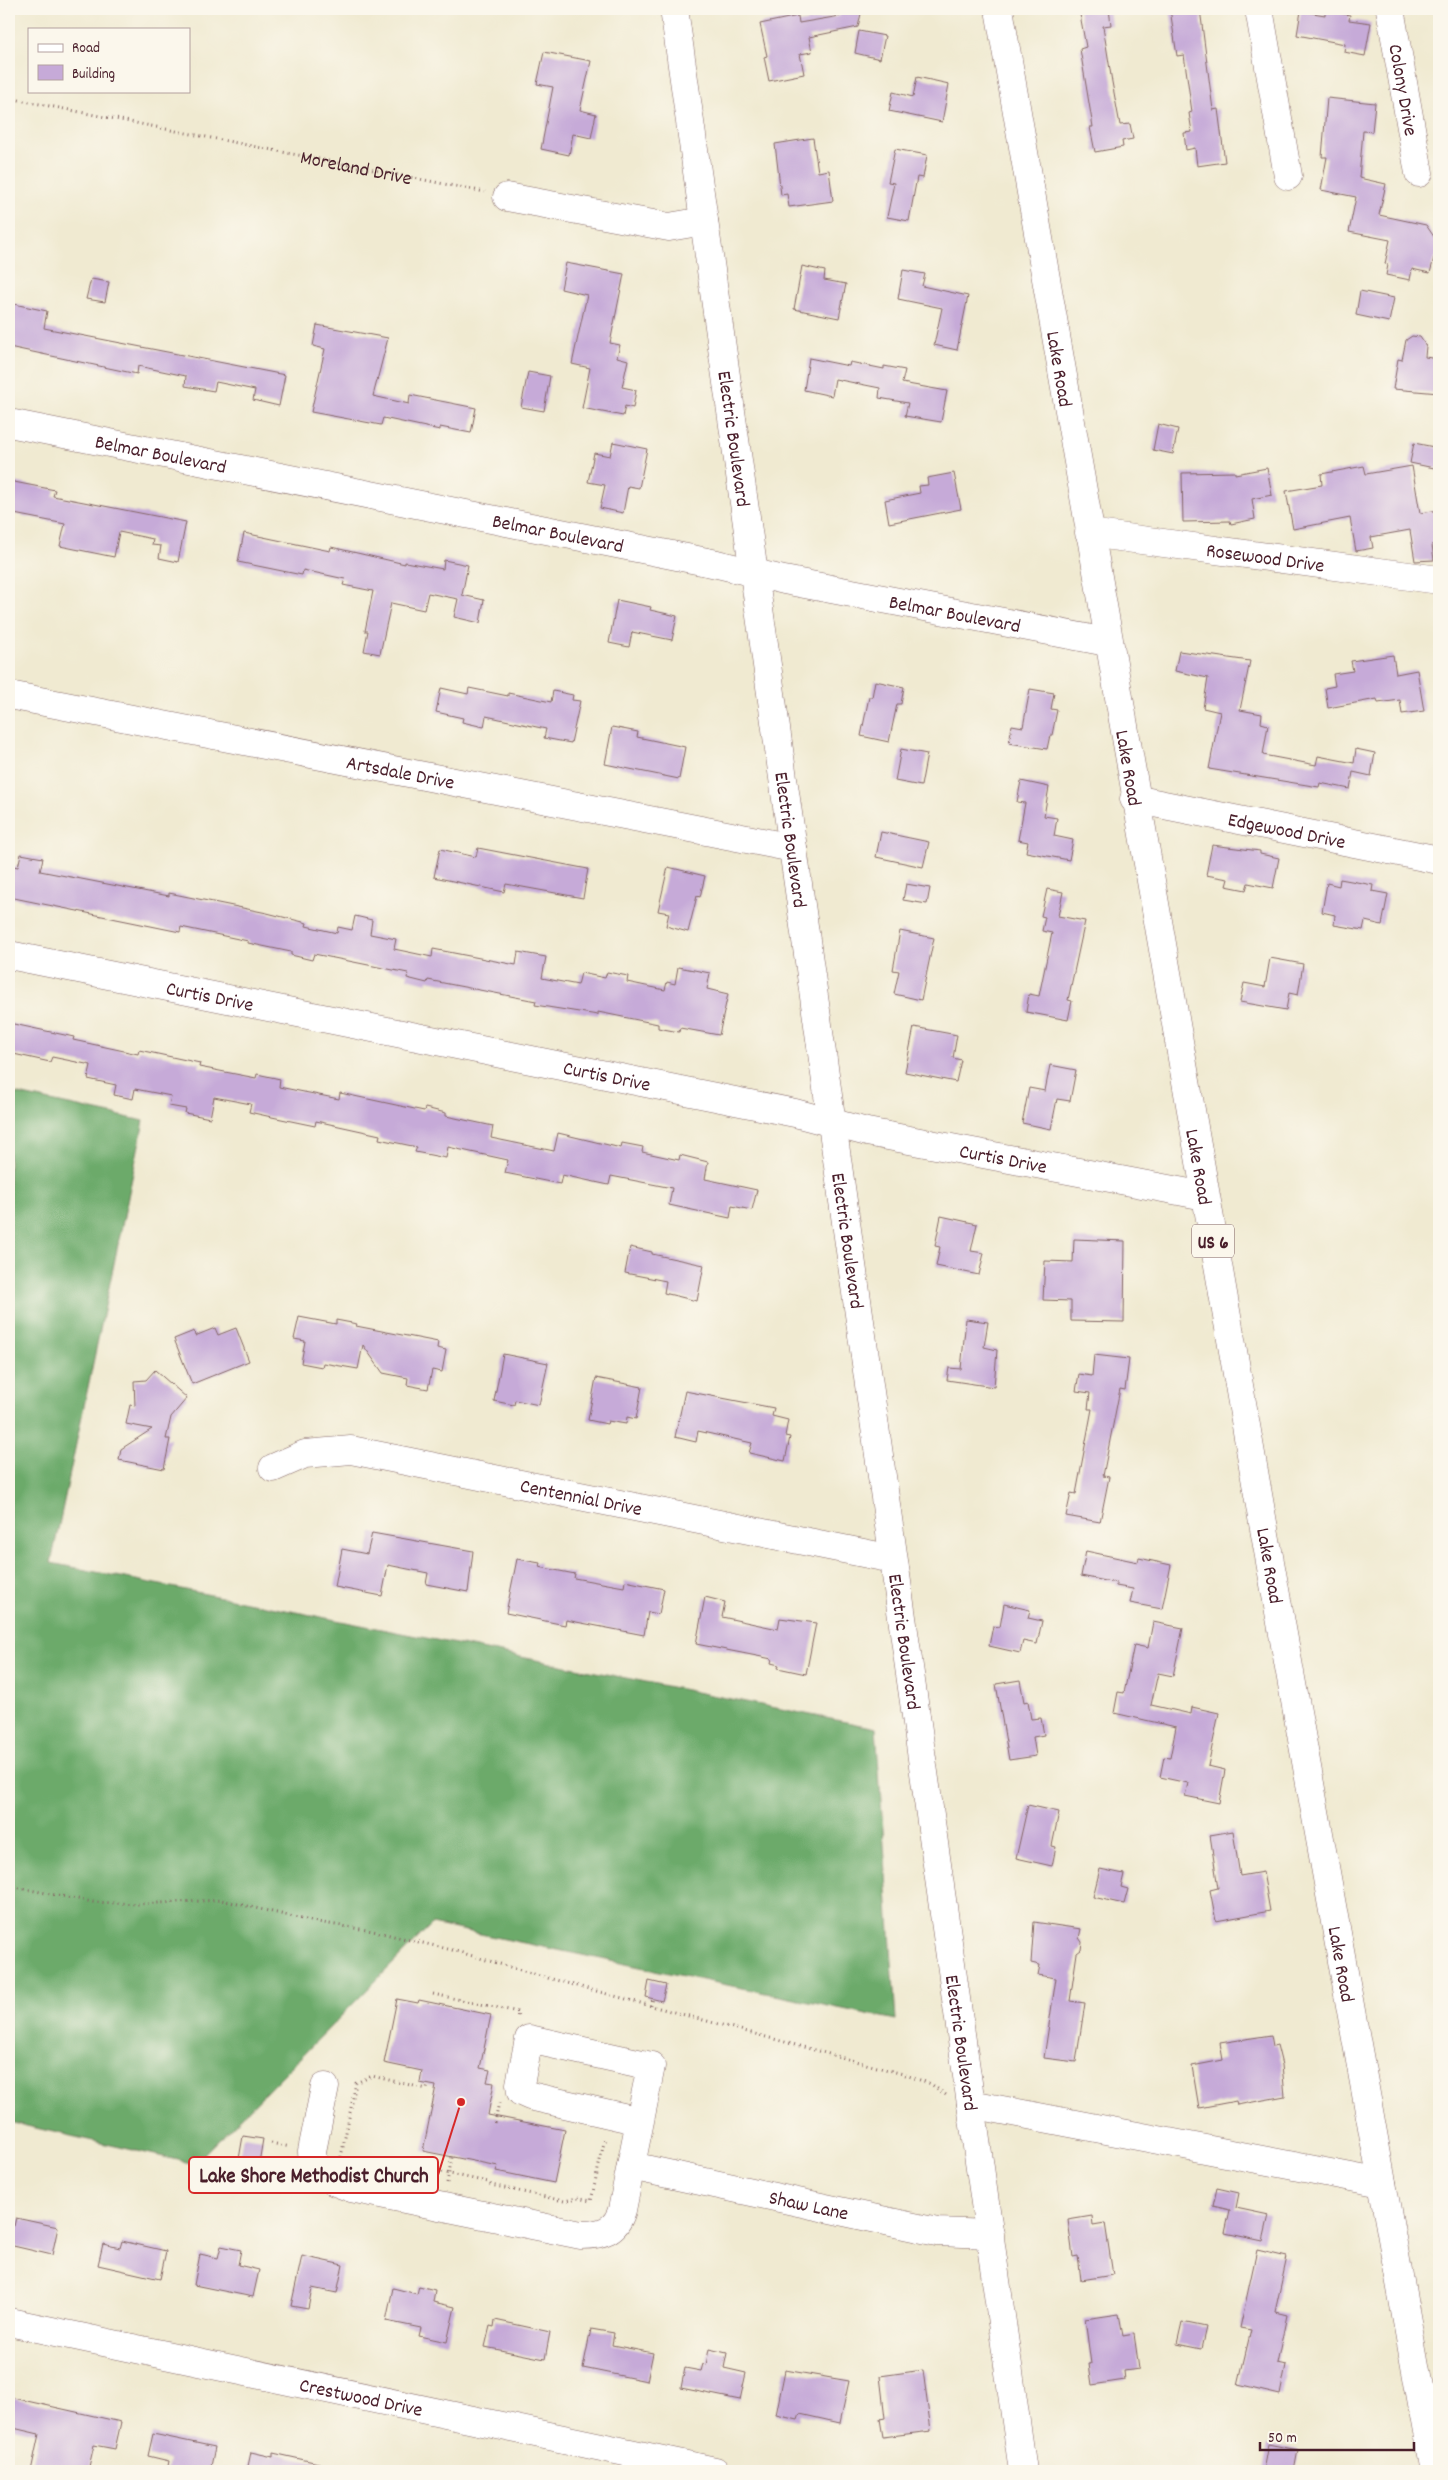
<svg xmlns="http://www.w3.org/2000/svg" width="1448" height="2480" viewBox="0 0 1448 2480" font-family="Dekko,sans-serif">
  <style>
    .forest { fill: #6caa6b; stroke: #5b644b }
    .building { fill: #c6aad8 }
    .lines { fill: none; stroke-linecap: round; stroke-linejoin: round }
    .minor-casing { stroke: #846665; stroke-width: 29 }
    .major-casing { stroke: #846665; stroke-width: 29 }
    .path { stroke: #846665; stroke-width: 3; stroke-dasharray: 1 4; stroke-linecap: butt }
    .minor { stroke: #fff; stroke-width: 28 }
    .major { stroke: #fff; stroke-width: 28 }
    .labels { text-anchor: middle; stroke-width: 4.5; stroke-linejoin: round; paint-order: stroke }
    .shield { fill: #fbf7ec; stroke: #7f6065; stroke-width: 1 }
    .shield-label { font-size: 19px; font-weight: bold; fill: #4a1f2b }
    .street-label { font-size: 20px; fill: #4a1f2b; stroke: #fbf7ec }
    .leader { fill: none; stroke: #d62828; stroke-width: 2 }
    .callout-dot { fill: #d62828; stroke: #fbf7ec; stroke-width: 2 }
    .callout { fill: #fbf7ec; stroke: #d62828; stroke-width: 2 }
    .callout-label { font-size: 21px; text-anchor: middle; font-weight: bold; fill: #4a1f2b }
  </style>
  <rect width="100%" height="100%" fill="#fbf7ec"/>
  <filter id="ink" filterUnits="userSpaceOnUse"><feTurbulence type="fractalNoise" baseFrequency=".02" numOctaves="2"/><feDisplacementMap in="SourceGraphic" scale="10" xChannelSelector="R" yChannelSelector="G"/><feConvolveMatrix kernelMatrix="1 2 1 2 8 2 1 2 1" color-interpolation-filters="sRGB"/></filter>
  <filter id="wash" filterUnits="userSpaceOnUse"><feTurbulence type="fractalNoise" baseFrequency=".0096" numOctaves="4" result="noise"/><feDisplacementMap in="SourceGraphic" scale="20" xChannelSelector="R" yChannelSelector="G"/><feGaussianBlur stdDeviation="1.12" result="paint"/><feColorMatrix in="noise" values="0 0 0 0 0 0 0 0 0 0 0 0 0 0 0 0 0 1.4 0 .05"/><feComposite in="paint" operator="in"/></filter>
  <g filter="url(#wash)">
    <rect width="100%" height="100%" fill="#f0ead1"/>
    <path class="forest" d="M9,1092L144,1121L51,1563L876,1728L896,2020L432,1924L195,2164L9,2122Z"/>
    <g id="blocks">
      <path class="building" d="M840,9H862L858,27L809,37L812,52L800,54L804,74L769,81L764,57L767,56L760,24L798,16L799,23L840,16Z
        M1079,9H1109L1111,25L1103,26L1112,82L1120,125L1130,124L1133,139L1122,141L1123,147L1095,152L1090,127H1093L1080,49L1086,47Z
        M1170,9H1200L1213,110L1218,109L1225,162L1197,166L1195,148L1186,150L1184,133L1192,132L1189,113L1192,112L1184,55L1177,56Z
        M1301,11L1325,15V11L1350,15L1349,20L1371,23L1365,56L1344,52L1345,44L1297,35Z
        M859,31L885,36L880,59L855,53Z
        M544,52L591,61L580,110L596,114L591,138L573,134L569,155L541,149L553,87L537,84Z
        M917,77L949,84L942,122L889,111L893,92L913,97Z
        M1327,98L1375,103L1372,132L1363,131L1359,178L1386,184L1379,215L1426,225L1439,244V254L1434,258L1430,273L1412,269L1410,280L1386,275L1388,265L1385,264L1390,240L1349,232L1356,197L1321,190L1327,157H1322Z
        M813,138L818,172L829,170L833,201L789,207L787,194L781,195L775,144Z
        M895,149L927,155L923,178L917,177L909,221L887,217L894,183L888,182Z
        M566,263L624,274L610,343L620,345L617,357L628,360L622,387L636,390L633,408L625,406L623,416L582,408L590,368L572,364L587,295L561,289Z
        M802,266L825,271L824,280L846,284L839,318L794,309Z
        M903,270L925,274L922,286L968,296L957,350L934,345L942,308L898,299Z
        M91,279L109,282L105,302L86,299Z
        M1360,291L1394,298L1389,322L1356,315Z
        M9,303L47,311L44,328L285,375L279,406L253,400L255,390L216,382L214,391L185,386L186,376L138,366L137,374L9,347Z
        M317,325L388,338L373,396L409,404L410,395L476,408L471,433L440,427V430L383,418L381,425L311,412L325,349L313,346Z
        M1412,336L1420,337L1426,346L1425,357L1439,359V393L1393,389L1398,359L1402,360L1406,340Z
        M809,358L849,366L850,362L884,369V366L905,370L902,383L947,391L941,422L905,416L908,403L879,398L880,388L835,379L832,396L804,390Z
        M528,372L550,376L544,411L521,407Z
        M1158,424L1178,429L1173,454L1153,450Z
        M613,442L647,449L639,488L628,486L623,513L600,508L605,485L588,482L594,453L610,456Z
        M1414,443L1439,448V469L1410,463Z
        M1364,466L1366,474L1412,466L1420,513L1439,510V544L1432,545L1434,560L1415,561L1410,530L1371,537L1373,548L1356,551L1350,518L1293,529L1286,491L1322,485L1321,474Z
        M1267,468L1272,495L1252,499L1255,519L1231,524L1230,521L1183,522L1182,473L1235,472V474Z
        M954,473L961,509L889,523L885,500L920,493L919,486L928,485L927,478Z
        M9,481L55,490L53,496L186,522L178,562L159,558L161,546L152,545L153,539L119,532L114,557L60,546L65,524L9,513Z
        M244,533L330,551L331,547L405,564V562L443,569L444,560L468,565L462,595L484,600L480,623L454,617L458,599L428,593L424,610L391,603L380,654L364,651L368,631H365L373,591L343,585L345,579L303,570L302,575L238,562Z
        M617,600L651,607L650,610L677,616L672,640L632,632L629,647L609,643Z
        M1179,651L1250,661L1240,710L1262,714L1261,723L1268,725L1263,755L1316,765L1318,756L1354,763L1356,749L1375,753L1371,776L1353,772L1350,789L1320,783L1319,787L1209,769L1220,712L1203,708L1208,678L1175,671Z
        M1393,655L1396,674L1417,670L1424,711L1402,714L1400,700L1378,703L1377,699L1328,708L1325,688L1335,686L1333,674L1353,671L1351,661Z
        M875,681L904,687L901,704H897L889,742L861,736L869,697H872Z
        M441,688L468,694L469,688L508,696V693L551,702L553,691L573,695L572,700L580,701L571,743L544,738L546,729L486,716L484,727L462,722L463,718L436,712Z
        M1030,689L1054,693L1051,709L1057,710L1052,735H1050L1047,749L1009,743L1012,725L1023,727Z
        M612,727L638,732L637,737L685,747L679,779L605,764Z
        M901,749L927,754L921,786L895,781Z
        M1021,781L1049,787L1044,816L1057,818L1054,836L1073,840L1069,860L1026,852L1028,842L1018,840L1025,803L1017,802Z
        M881,832L929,842L923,867L876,857Z
        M1212,845L1260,851V854L1279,858L1273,888L1248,883L1246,890L1226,886L1228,879L1206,875Z
        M478,848L588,869L583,898L506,884L504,892L434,877L440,849L476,857Z
        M21,854L43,858L40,871L169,896V893L267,913L307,923L306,926L337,933L338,927L352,930L355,916L372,920L370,934L396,939L394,949L432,957L433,949L516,965L518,952L546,957L542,978L578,985L581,973L605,978L607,972L628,976L627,982L665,990L667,982L675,984L678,967L710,973L707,989L728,994L719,1035L680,1028L679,1032L658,1028V1024L598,1012V1015L535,1005L536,1001L428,980L427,983L407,978L408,973L314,954L312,960L291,955V952L248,943V941L181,927L180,932L9,897V865L18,867Z
        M668,867L705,876L700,897L697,896L688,932L666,926L669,913L658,911Z
        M1340,879L1373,885L1372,891L1388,894L1382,925L1365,921L1363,930L1334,925L1335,915L1322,912L1327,883L1339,886Z
        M906,884L930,888L927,904L903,900Z
        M1047,889L1063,892L1058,916L1085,921L1068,1000L1072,1001L1068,1020L1026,1012L1029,994L1039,996L1052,933L1042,931L1045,917L1041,916Z
        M900,931L934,938L921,1000L894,994L899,971L893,970Z
        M1270,958L1303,964L1298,995L1289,993L1286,1010L1240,1002L1244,983L1265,987Z
        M9,1023L74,1037L73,1040L138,1054L139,1050L200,1063L199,1067L256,1078L257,1074L280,1079L279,1087L339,1099L340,1093L424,1111L425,1108L446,1113V1116L493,1126L491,1138L554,1151L558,1133L621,1148L622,1143L643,1147L642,1152L679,1160L680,1155L708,1162L705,1179L757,1190L752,1210L732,1206L730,1218L669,1205L672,1188L611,1176L609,1185L562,1175L560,1184L505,1173L508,1160L448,1147L446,1158L415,1152L417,1147L379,1139L380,1135L316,1121L315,1126L267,1116L249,1112L251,1104L214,1097L210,1118L185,1113L186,1109L169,1106L171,1096L135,1089L133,1099L114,1095L116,1085L88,1079L91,1065L52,1057L50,1062L9,1053Z
        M914,1027L957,1035L953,1058L961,1060L956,1082L905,1072Z
        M1050,1065L1076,1070L1070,1101L1057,1099L1051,1129L1022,1123L1029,1088L1045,1091Z
        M941,1216L977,1224L971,1251L984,1253L979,1275L936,1266L940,1247L935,1246Z
        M1074,1239L1125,1241L1124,1322L1071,1321V1301L1043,1300L1045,1261L1073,1262Z
        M630,1247L652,1252V1254L704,1265L697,1301L664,1293L666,1281L625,1273Z
        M299,1317L336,1324V1320L357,1324L356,1326L438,1342L437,1348L446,1350L442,1372L432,1370L428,1389L407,1385L408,1378L383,1373L363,1345L358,1369L323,1363L322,1367L301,1363L305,1341L294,1339Z
        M966,1319L988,1322L984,1347L997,1350L994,1387L947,1380L949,1368L961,1369Z
        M215,1328L218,1335L236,1328L249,1361L192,1384L174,1339L194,1331L195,1336Z
        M503,1354L548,1363L539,1405L515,1400L514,1405L494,1401Z
        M1094,1355L1129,1359L1125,1390L1120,1389L1103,1476L1109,1477L1100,1522L1066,1516L1071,1493L1076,1494L1092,1409H1088L1090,1393L1076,1391L1079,1374L1092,1376Z
        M155,1370L187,1398L171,1417L166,1439H170L164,1469L119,1460L121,1449L152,1429L126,1424L130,1405L135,1406L134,1381L146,1380Z
        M596,1378L642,1387L636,1419L627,1417L626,1424L608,1421L607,1424L588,1420Z
        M685,1391L774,1408L772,1416L788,1420L785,1436L790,1437L785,1461L749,1453L752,1443L698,1431L696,1442L675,1437Z
        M372,1533L473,1551L468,1592L426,1584L428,1573L388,1565L382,1596L335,1587L342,1549L367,1554Z
        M1086,1551L1138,1562L1139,1558L1171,1565L1162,1609L1130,1603L1133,1589L1116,1586V1583L1081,1576Z
        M517,1559L540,1563L539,1567L575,1574L574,1578L624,1587L625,1581L664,1589L659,1614L648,1612L644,1635L566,1620L565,1625L506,1613Z
        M705,1597L725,1602L722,1617L778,1629L780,1618L816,1623L806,1674L778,1668L779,1665L771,1663L772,1659L696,1644Z
        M1004,1604L1030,1610L1028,1618L1042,1621L1037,1644L1023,1641L1020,1653L989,1646L993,1626L1000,1627Z
        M1153,1622L1183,1628L1173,1676L1158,1673L1151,1705L1191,1714L1192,1707L1219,1713L1208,1766L1225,1770L1219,1803L1185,1796L1188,1783L1160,1777L1164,1757L1170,1758L1176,1727L1114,1713L1118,1692L1124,1693L1134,1645L1148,1648Z
        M1020,1680L1024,1702L1028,1701L1031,1719L1041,1718L1044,1735L1033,1737L1036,1756L1009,1760L996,1684Z
        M1028,1805L1059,1812L1052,1846L1056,1847L1052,1866L1016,1858Z
        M1233,1831L1240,1876L1263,1872L1270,1911L1216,1921L1210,1890L1218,1888L1210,1835Z
        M1100,1869L1124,1874L1121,1887L1128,1889L1124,1904L1093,1897Z
        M1034,1922L1081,1929L1079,1938L1082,1942L1081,1950L1077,1953L1070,2001L1085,2003L1076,2062L1044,2058L1056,1978L1038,1975L1040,1965L1031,1963Z
        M649,1981L666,1985L662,2001L646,1997Z
        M397,1999L418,2003L419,2000L491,2015L480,2068L490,2070L487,2082L494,2083L488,2115L565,2130L554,2183L496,2171L498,2166L423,2151L436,2086L420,2083L422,2071L384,2063Z
        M1271,2035L1273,2046L1277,2045L1282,2065L1285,2096L1237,2105L1236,2101L1199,2108L1192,2066L1223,2060L1220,2043Z
        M243,2136L263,2139L259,2163L239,2159Z
        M1217,2188L1239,2193L1236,2208L1269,2215L1263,2241L1225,2233L1230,2210L1213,2206Z
        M1092,2216L1093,2225L1105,2223L1113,2275L1081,2280L1078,2256L1073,2257L1068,2220Z
        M16,2218L58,2227L52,2255L9,2245V2225L14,2226Z
        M122,2241L166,2251L160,2279L98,2265L103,2244L120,2248Z
        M221,2246L241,2250L238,2265L259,2270L253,2297L194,2285L200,2254L218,2258Z
        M1257,2250L1287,2257L1275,2312L1287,2315L1277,2363L1286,2365L1280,2395L1238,2385L1251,2330L1240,2328Z
        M302,2256L343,2265L337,2293L312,2288L308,2309L291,2306Z
        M419,2286L435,2290L433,2302L455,2307L447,2342L419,2336L421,2328L386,2321L393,2288L417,2294Z
        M1119,2314L1123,2336L1134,2334L1139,2369L1124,2371L1125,2380L1092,2385L1089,2364H1091L1085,2319Z
        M495,2320L550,2332L545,2359L485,2347L490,2326L494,2327Z
        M1182,2322L1206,2327L1201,2349L1177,2344Z
        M591,2329L614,2333L612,2345L653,2353L647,2381L583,2368Z
        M709,2349L727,2353L724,2368L746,2373L740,2400L681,2388L685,2368L701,2371L703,2364L706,2365Z
        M785,2370L849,2381L840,2423L800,2414L798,2420L776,2415Z
        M923,2370L931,2431L883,2437L880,2419L885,2418L880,2376Z
        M9,2397L121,2422L115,2449L94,2445L88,2471H31L39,2434L9,2427Z
        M153,2434L215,2447L210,2471H167L169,2461L148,2456Z
        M1268,2444L1298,2450L1294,2471H1263Z
        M251,2452L273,2457V2453L323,2464V2471H247Z"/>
    </g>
  </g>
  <g filter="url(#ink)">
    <use href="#blocks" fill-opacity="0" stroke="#846665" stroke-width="1"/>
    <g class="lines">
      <g class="minor-casing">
        <g id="minor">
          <path id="s2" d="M674,9L1023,2471"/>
          <path d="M1259,9L1288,176"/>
          <path id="s3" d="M1390,9L1419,173"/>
          <path d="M507,197L669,227L704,221"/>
          <path id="s4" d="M9,423L717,564L784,580L1107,642"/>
          <path id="s5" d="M1089,533L1439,580"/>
          <path id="s6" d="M9,695L793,848"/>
          <path id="s7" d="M1134,799L1439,860"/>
          <path id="s8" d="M9,955L795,1113L867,1132L1205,1196"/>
          <path id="s9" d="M273,1468L305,1454L351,1450L893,1559"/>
          <path d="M325,2087L312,2151L313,2163L335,2182L351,2188L581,2235C602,2235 616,2231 622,2210L651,2066L529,2039L520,2084L521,2092L530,2096L640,2121"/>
          <path d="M971,2104L1382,2183"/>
          <path id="s10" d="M631,2166L937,2232L990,2234"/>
          <path id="s11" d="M9,2322L715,2471"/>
        </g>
      </g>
      <g class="major-casing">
        <g id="major">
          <path id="s12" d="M999,9C1138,831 1285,1651 1434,2471"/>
        </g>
      </g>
      <g class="path">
        <path id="s1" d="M9,98L485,192"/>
        <path d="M9,1886L93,1902L138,1904L221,1900L311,1921L373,1931L456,1951L537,1975L903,2074L931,2084L946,2095"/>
        <path d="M433,1994L518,2012L517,2020"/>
        <path d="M651,2006L653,1998"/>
        <path d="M495,2123L499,2102"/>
        <path d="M271,2143L290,2147"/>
        <path d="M341,2157L356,2083L372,2076L427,2089L428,2085"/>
        <path d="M345,2159L375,2165L385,2160L488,2182L491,2185L564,2201L577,2198L591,2201L605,2138"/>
        <path d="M447,2183L452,2157"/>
      </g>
      <use href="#minor" class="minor"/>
      <use href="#major" class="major"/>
    </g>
  </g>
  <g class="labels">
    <rect class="shield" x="1192" y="1224.5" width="42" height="33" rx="4"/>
    <g class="shield-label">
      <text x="1213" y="1248">US 6</text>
    </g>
    <g class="street-label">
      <text dy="7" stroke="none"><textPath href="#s3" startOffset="82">Colony Drive</textPath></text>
      <text dy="7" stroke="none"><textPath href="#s1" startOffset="354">Moreland Drive</textPath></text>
      <text dy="7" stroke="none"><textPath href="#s12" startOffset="365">Lake Road</textPath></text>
      <text dy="7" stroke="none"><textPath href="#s2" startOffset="434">Electric Boulevard</textPath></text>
      <text dy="7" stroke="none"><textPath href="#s4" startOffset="155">Belmar Boulevard</textPath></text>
      <text dy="7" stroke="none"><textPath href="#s4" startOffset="560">Belmar Boulevard</textPath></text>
      <text dy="7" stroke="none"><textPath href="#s5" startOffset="178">Rosewood Drive</textPath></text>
      <text dy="7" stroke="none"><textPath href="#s4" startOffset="965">Belmar Boulevard</textPath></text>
      <text dy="7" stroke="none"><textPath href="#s12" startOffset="770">Lake Road</textPath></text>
      <text dy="7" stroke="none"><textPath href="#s6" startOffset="399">Artsdale Drive</textPath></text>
      <text dy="7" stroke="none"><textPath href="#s7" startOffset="156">Edgewood Drive</textPath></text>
      <text dy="7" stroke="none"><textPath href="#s2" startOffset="839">Electric Boulevard</textPath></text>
      <text dy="7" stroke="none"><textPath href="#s8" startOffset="205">Curtis Drive</textPath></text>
      <text dy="7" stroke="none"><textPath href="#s8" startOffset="610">Curtis Drive</textPath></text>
      <text dy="7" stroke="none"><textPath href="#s8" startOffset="1015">Curtis Drive</textPath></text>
      <text dy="7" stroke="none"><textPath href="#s12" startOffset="1175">Lake Road</textPath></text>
      <text dy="7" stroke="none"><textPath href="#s2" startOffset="1244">Electric Boulevard</textPath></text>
      <text dy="7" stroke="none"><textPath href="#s9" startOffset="316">Centennial Drive</textPath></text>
      <text dy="7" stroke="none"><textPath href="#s12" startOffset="1580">Lake Road</textPath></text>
      <text dy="7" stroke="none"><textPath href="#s2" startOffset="1649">Electric Boulevard</textPath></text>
      <text dy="7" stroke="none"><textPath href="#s12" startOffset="1985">Lake Road</textPath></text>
      <text dy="7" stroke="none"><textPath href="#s2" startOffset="2054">Electric Boulevard</textPath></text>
      <text dy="7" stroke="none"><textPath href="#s10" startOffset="182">Shaw Lane</textPath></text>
      <text dy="7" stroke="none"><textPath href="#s11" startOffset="360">Crestwood Drive</textPath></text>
    </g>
  </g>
  <path class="leader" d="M461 2102L438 2175"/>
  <circle class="callout-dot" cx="461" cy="2102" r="5"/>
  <rect class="callout" x="189" y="2157" width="249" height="36" rx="5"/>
  <g class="callout-label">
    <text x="314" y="2182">Lake Shore Methodist Church</text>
  </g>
  <rect width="1448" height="2480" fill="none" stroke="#fbf7ec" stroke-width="30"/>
  <rect x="28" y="28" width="162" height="65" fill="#fbf7ec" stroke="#b4a19f"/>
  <rect x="38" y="44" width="25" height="8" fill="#ffffff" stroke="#b4a19f"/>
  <text x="72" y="52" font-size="15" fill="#4a1f2b">Road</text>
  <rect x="38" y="65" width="25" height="15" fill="#c6aad8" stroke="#b4a19f"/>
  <text x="72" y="78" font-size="15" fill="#4a1f2b">Building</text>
  <path d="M1260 2442v8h154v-8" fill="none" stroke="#4a1f2b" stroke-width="2.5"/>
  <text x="1268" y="2442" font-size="15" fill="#4a1f2b" stroke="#fbf7ec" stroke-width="4" paint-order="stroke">50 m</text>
</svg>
